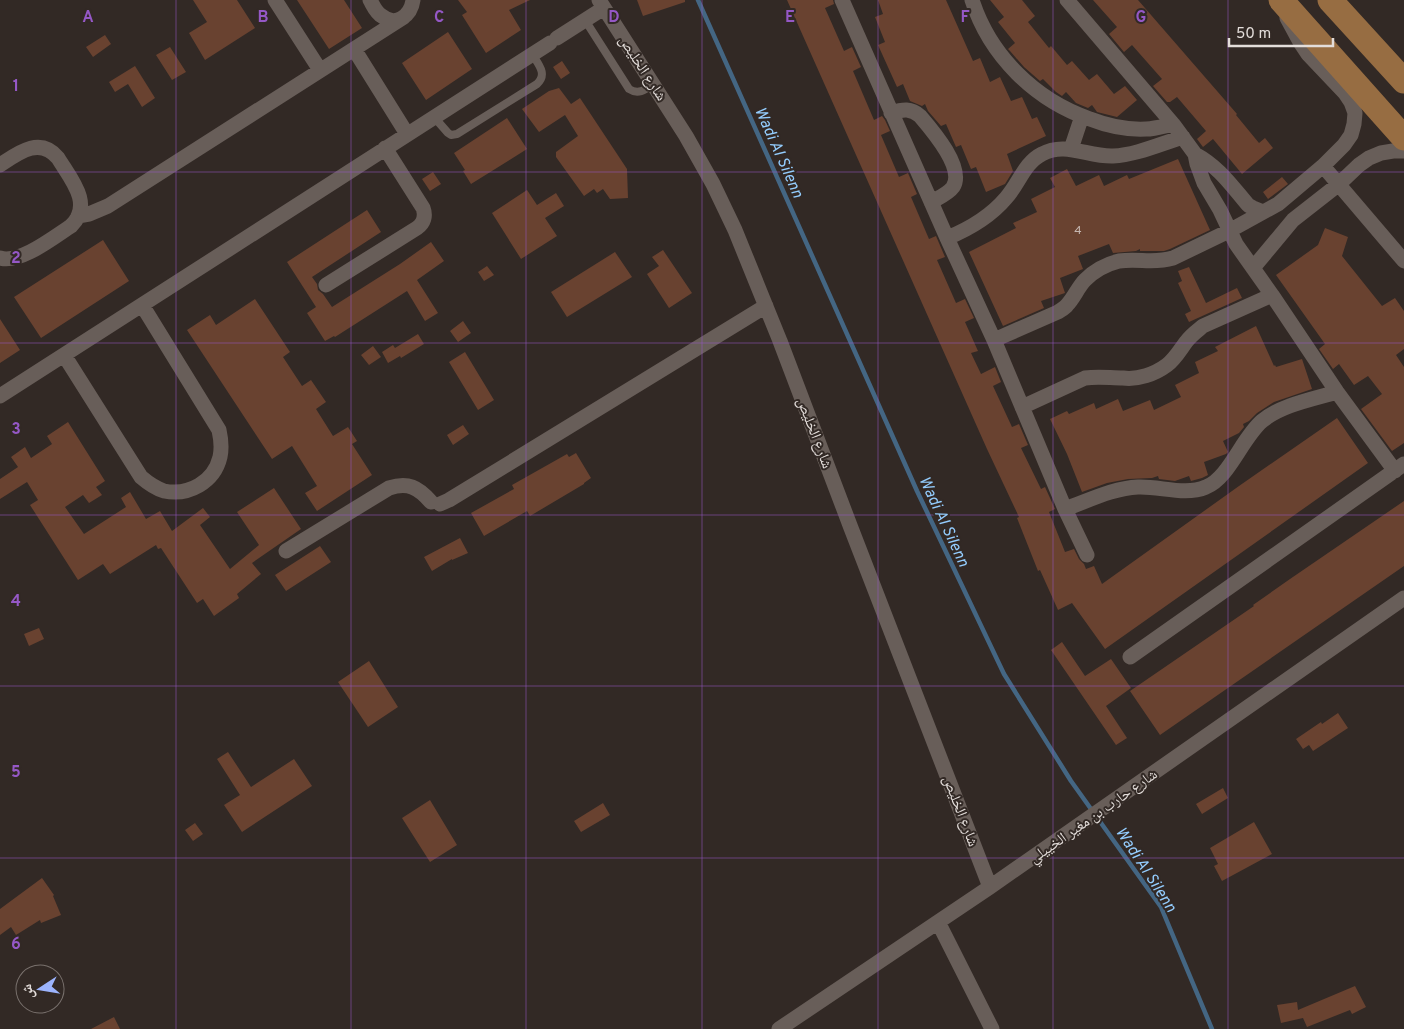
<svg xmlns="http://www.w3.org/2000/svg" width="1404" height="1029" viewBox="0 0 1404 1029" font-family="Overpass,'Noto Naskh Arabic',sans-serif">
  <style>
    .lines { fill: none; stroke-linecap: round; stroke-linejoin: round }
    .stream { stroke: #446683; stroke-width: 4.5 }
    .building { fill: #694230 }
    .service { stroke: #685e59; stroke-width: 8 }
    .minor { stroke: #685e59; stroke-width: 15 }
    .primary { stroke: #976d42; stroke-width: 25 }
    .grid { fill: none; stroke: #9558c6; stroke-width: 1; stroke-opacity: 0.55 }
    .labels { text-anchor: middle; stroke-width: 4; stroke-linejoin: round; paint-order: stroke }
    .number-label { font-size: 12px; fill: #c4b6b0 }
    .street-label { font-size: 15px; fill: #e3ddda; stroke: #322925 }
    .water-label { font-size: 16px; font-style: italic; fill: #94cdfe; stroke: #322925 }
    .grid-label { font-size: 16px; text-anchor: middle; font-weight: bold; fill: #9558c6; stroke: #322925; stroke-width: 4; stroke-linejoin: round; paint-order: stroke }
  </style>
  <rect width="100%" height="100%" fill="#322925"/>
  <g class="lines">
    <path class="stream" d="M698,0L917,491L1004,674L1071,781L1161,907L1212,1029"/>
  </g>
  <path class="building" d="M193,0H237L255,28L205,60L189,33L207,22Z
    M297,0H344L362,28L329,49Z
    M458,0H530L509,10L521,30L486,53L462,15L467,12Z
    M637,0H685V2L643,16Z
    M787,0H833L834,4L825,8L844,51L852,47L861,67L853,71L874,120L882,116L885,120L890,131L881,135L899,177L908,173L917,194L911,197L929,239L936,236L945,257L937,260L956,303L965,299L974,318L965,322L978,351L971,353L981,374L995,367L1001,382L993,386L1012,427L1019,424L1028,445L1021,448L1041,489L1045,487L1055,509L1049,512L1065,552L1074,549L1079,559L1084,564L1086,569L1094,566L1102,584L1239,486L1337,418L1368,463L1105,649L1072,603L1058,610L1040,570L1038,571L1017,518L1019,517L987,449Z
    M878,0H946L973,61L980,58L990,82L1000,77L1011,101L1022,97L1032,119L1037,117L1046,136L1007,154L1013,171L1005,184L986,192L976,167L971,169L961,145L956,147L946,124L941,126L928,111L925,104L922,106L910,101L903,84L897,87L878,45L885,42L875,17L883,14Z
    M990,0H1022L1035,16L1028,22L1049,48L1051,46L1067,65L1072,61L1089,80L1097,74L1114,94L1125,86L1137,100L1117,117L1097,112L1092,105L1088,108L1076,103L1066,92L1062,96L1056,92L1043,79L1040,81L1024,67L1010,51L1008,49L1015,43L998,22L1004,17Z
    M1093,0H1138L1237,114L1236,115L1259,143L1265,138L1273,148L1242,174L1213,139L1203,147L1197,139L1206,131L1177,97L1170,102H1167L1153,86L1162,79L1132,45L1124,52L1109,34L1117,27Z
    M448,32L472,69L426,100L402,63Z
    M105,35L111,44L93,57L86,47Z
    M170,47L186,72L172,80L156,55Z
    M562,61L570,73L561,79L553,67Z
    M135,66L155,98L142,107L128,84L115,92L109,82Z
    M559,88L571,104L580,98L627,169L628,198L610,199L603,189L597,193L594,189L584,196L556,157V152L578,136L565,115L539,132L522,109L549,91Z
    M507,118L527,149L471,184L463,171L465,170L454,153Z
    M1178,159L1210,230L1170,249L1164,251H1140V249L1136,251L1113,253L1109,244L1078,256L1083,269L1060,278L1065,293L1041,301L1044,308L1003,326L969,252L1016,228L1013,223L1037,212L1031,199L1055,187L1050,178L1067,169L1076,186L1099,175L1104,186L1127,175L1129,179Z
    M433,172L441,184L430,191L422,179Z
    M1282,177L1288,184L1268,199L1263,192Z
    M527,190L537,205L556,193L564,206L545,218L557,236L521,259L492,213Z
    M367,210L381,232L312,277L317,284L318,290L323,294L332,307L400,264L431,242L444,261L417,280L438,313L425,321L407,291L335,337L334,336L325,341L307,313L316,307L287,262Z
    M1325,228L1348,237L1342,256L1382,306L1395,298L1404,311V349L1396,355L1404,367V443L1392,451L1361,409L1382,394L1368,376L1354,385L1339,364L1333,369L1319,349L1325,344L1276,275L1318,245Z
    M103,240L129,281L41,338L14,297Z
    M663,250L692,293L669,308L647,274L659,266L652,257Z
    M615,252L632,277L567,317L551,292Z
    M487,266L494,275L484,281L478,272Z
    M1189,267L1206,303L1237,288L1242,298L1189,322L1185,314L1191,311L1178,283L1182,281L1178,271Z
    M255,299L290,352L283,357L302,386L311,380L326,402L316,409L333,436L348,427L357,441L352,444L372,475L317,511L305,493L317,486L292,446L272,459L187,330L210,315L216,325Z
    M0,319L20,350L0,363Z
    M463,321L471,333L458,342L450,331Z
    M1256,326L1274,366L1275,365L1276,367L1302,359L1312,389L1274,402L1257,413L1249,421L1243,424L1244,427L1239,433L1223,441L1228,452L1226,454L1204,462L1208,475L1202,478L1191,481L1189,476L1175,481L1159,479L1158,476L1152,478L1128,479L1107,483L1082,492L1067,454L1050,419L1067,411L1069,414L1094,403L1096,409L1118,399L1123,411L1150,400L1154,410L1181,397L1175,385L1199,373L1195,362L1218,351L1215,347Z
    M418,334L424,344L401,358L400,356L388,363L382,352L393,345L395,348Z
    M373,346L381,357L369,365L361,355Z
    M465,352L494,400L478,410L449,362Z
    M68,422L105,481L96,487L102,495L89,503L83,495L65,507L84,534L126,507L121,498L130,492L146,519L160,511L172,531L203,508L210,517L200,525L230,569L259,545L237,512L274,488L301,529L252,563L261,574L237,594L239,598L214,616L203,599L197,603L161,548L158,549L156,545L110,574L103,564L78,580L30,505L38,500L27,482L0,499V479L18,467L11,457L25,447L31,458L52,444L47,436Z
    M463,425L469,434L453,445L447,435Z
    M576,453L591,478L584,483V484L530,516L527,511L484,536L471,513L514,489L512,485L567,454L569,457Z
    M1404,501V566L1160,735L1130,691L1254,606L1253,605L1290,579Z
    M460,538L468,553L452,560V559L432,571L424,557Z
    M320,546L331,562L286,591L275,575Z
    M39,628L44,639L29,646L24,634Z
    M1062,642L1085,676L1111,659L1131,688L1106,706L1127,738L1116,745L1051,650Z
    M369,661L398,707L368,727L338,682Z
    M1338,713L1348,728L1313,751L1309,745L1303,749L1296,739L1321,722L1322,724Z
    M228,752L251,787L294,759L312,786L242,832L224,805L240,795L217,759Z
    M1223,788L1228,798L1202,814L1196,804Z
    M430,800L457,845L430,862L402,818Z
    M603,803L610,815L581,832L574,821Z
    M1254,822L1272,854L1222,881L1214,866L1218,864L1210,848Z
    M195,823L203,834L193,841L185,830Z
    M42,878L54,895L53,896L61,915L41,923L40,920L16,935L11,927L0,935V909Z
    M1355,986L1366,1007L1352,1014L1350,1010L1307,1027L1303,1018L1281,1023L1277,1005L1297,1002L1298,1010Z
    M114,1017L120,1029H91Z"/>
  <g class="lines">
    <path class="service" d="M585,20L629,89C638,95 645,90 654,84
      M434,117L448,133L451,135L457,134L537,84C548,74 538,64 532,54"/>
    <path class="minor" d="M275,0L320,70
      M370,0C373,5 376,13 382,16C396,28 411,15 413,0
      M599,0L686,136L713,184L735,230L780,341L851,528L990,887
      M842,0L947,238L994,340L1065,509L1087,555
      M972,0C990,56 1035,100 1090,119C1108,126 1126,130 1146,129C1155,129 1164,126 1173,124
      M1067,0L1173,124L1195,154L1197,164L1204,183L1220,210L1236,244L1272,295L1337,392L1395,471
      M557,38L604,8
      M354,49L407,134
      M891,113C903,109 911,108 920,116C932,130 965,168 953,187C948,194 938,198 931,202
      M1071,149L1082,116
      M1195,154C1219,167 1231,185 1248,205L1253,208L1263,212
      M0,165C18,153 40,136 58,158C70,178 94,204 71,226C54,237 20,264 0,258
      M1323,166L1404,261
      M78,216L89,214L108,206L404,17
      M947,238C969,229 990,217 1006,198C1019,184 1024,163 1042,154C1065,141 1088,157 1113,156C1136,155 1160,144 1183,137
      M1253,268L1293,220L1339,184L1359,165L1369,158L1381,153L1393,151H1404
      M326,285L417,228C424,223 426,216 423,208L385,148
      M994,340L1058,312C1061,310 1065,308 1067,305C1074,298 1078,287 1085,280C1094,271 1107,264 1119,261C1139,258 1153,264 1173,258L1229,231L1278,204L1323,166L1344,145L1351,135L1354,124L1355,113L1351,102L1345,93L1308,54L1300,42L1287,18
      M64,355L141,477C148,483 155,488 164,491C189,496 214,482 220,457C222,448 221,439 219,430L142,305
      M0,396L550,43
      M1022,407L1085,378C1099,376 1110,378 1123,378C1138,380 1155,374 1167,365C1175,359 1180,350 1186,342C1191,335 1197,331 1203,326L1272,295
      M440,504L449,500L766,306
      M1065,509C1088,501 1113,488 1138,487C1160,486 1185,496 1206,487C1229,478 1242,438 1262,421C1281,405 1313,399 1337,392
      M286,551L389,488C408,482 418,487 431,502
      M1130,657L1404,464
      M938,922L992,1029
      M779,1029L990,887L1404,598"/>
    <path class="primary" d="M1281,0L1404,138
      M1330,0L1404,81"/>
  </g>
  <path class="grid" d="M176,0V1029M351,0V1029M526,0V1029M702,0V1029M878,0V1029M1053,0V1029M1228,0V1029M0,172H1404M0,343H1404M0,515H1404M0,686H1404M0,858H1404"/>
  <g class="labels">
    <g class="number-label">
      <text x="1078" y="234">4</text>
    </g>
    <g class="street-label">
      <text transform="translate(643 68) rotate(57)" y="5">شارع الخليص</text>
      <text transform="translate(815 433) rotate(69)" y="5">شارع الخليص</text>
      <text transform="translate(961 811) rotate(69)" y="5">شارع الخليص</text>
      <text transform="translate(1093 816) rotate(-35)" y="5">شارع حارب بن مغير الخييلي</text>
    </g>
    <g class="water-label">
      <text transform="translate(780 152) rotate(66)" y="6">Wadi Al Silenn</text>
      <text transform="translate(945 521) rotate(65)" y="6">Wadi Al Silenn</text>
      <text transform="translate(1147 869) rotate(57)" y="6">Wadi Al Silenn</text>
    </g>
  </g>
  <g class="grid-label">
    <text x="88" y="22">A</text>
    <text x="263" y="22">B</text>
    <text x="439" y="22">C</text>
    <text x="614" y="22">D</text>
    <text x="790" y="22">E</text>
    <text x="965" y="22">F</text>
    <text x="1141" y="22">G</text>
    <text x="16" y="91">1</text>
    <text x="16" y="263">2</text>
    <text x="16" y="434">3</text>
    <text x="16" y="606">4</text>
    <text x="16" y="777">5</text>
    <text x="16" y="949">6</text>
  </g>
  <g transform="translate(40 989) rotate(258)"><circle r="24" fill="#322925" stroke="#79716d"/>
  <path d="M0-4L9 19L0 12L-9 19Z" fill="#9cb4fd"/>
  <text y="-8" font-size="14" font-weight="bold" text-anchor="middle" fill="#e3ddda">ش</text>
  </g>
  <path d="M1229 38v8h104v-8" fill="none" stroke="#e3ddda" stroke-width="2.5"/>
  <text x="1236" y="38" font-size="15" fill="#e3ddda" stroke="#322925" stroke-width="4" paint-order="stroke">50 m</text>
</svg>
